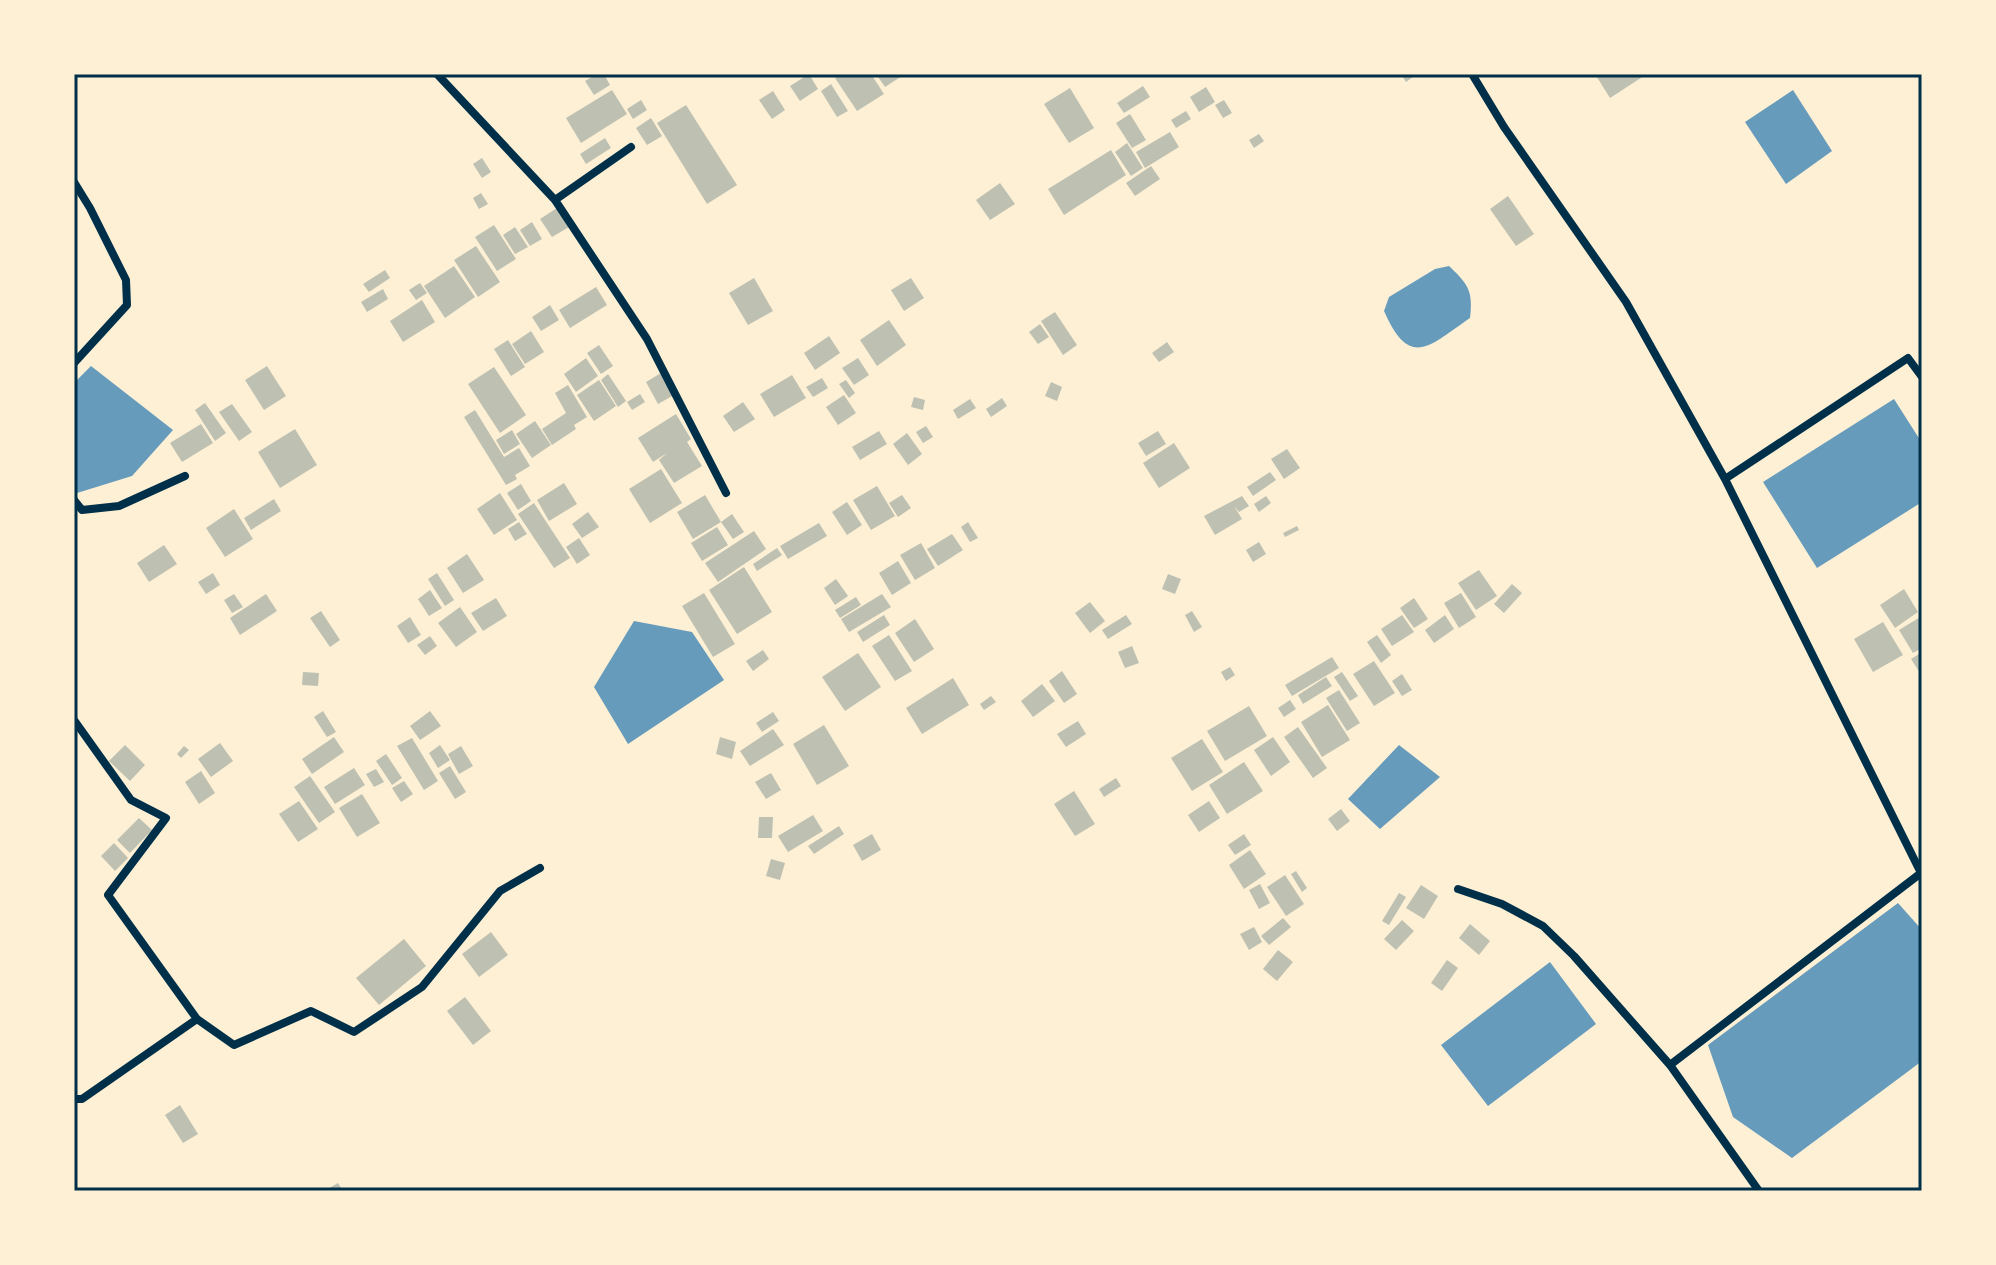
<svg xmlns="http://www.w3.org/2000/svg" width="1996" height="1265" viewBox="0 0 1996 1265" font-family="'Noto Sans',sans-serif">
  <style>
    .water { fill: #669bbc }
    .building { fill: #bec0b2 }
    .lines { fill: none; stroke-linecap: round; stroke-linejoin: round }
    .minor { stroke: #003049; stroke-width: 8 }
    .neatline { fill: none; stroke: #003049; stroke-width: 3 }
  </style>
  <rect width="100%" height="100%" fill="#fdf0d5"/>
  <path class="water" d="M1793,90L1832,151L1786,184L1745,122Z
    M1449,266C1469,285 1473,291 1470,318C1429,346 1410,370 1384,311L1389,297L1435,269Z
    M91,366L173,430L132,476L77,493L74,487V383Z
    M1894,399L1922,443V502L1817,568L1763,482Z
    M634,621L692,632L724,680L628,744L594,687Z
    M1399,745L1440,777L1380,829L1348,799Z
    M1898,903L1922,930V1061L1792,1158L1733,1117L1708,1045Z
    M1550,962L1596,1024L1488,1106L1441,1045Z"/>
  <path class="building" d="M597,74H604L610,85L594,95L585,81Z
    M809,74L818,89L800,101L790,86Z
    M841,74H871L884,94L857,111L835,78Z
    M876,74H905L885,87Z
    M1401,74H1417L1406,82Z
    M1595,74H1647L1610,98Z
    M831,84L848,111L837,117L821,91Z
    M1143,86L1150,97L1124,113L1117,103Z
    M1206,87L1215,102L1199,112L1190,97Z
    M1070,88L1094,128L1069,143L1044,104Z
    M612,90L627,114L581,143L566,118Z
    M773,91L785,110L772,119L759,100Z
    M641,100L647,110L633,119L627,109Z
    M1224,100L1232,113L1223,118L1215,105Z
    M686,105L737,185L707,204L657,123Z
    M1186,111L1191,119L1176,128L1171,120Z
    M1130,114L1146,140L1132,148L1116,123Z
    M651,118L662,136L647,145L636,128Z
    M1170,132L1179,147L1145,168L1136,152Z
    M1259,134L1264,141L1254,148L1249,140Z
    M605,138L611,148L586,164L580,154Z
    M1127,143L1143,168L1131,176L1115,152Z
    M1111,150L1126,175L1064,215L1048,189Z
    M482,158L491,172L482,178L473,164Z
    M1151,166L1160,179L1135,196L1126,183Z
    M1000,183L1015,204L990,220L976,200Z
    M481,193L488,204L479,209L473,198Z
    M1508,196L1534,234L1516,246L1490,209Z
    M557,208L569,227L552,237L540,219Z
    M532,222L542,239L530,246L520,230Z
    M494,225L516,259L497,271L475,237Z
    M515,227L528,247L515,254L503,235Z
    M476,246L500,282L478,297L454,260Z
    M454,266L475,297L445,318L424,286Z
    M385,270L390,278L369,292L363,284Z
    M754,278L773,311L748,325L729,293Z
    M911,278L924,298L904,311L891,290Z
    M420,283L427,293L416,300L409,290Z
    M596,287L607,305L570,328L559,310Z
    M383,289L388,299L367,312L361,302Z
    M422,300L435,322L403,342L390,321Z
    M550,305L559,320L541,331L532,317Z
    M1055,312L1077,345L1063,355L1041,321Z
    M889,320L906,345L877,366L860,340Z
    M1040,324L1049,337L1038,344L1029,332Z
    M531,331L544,352L525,364L512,344Z
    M829,336L840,353L815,370L804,353Z
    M508,340L525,367L511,376L494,349Z
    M1167,342L1174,352L1159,362L1152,353Z
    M599,345L613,366L601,374L587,353Z
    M586,358L598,376L576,392L564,374Z
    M858,358L869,375L854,385L842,368Z
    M267,366L286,396L264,410L245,380Z
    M494,367L526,415L500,433L468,384Z
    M661,373L674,395L658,404L646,382Z
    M608,374L626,401L618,407L601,380Z
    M792,375L806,398L774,417L760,394Z
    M822,378L828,388L813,397L806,387Z
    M599,380L616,406L594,421L577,395Z
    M846,380L855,393L849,398L839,384Z
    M1051,382L1062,387L1057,401L1045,396Z
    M568,385L587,417L574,425L576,429L552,445L542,429L566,413L555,393Z
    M640,394L645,402L632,410L627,402Z
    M844,395L856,413L838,425L826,407Z
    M914,397L925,400L923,410L911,407Z
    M1002,398L1007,406L991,417L986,409Z
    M970,399L976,408L958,419L953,410Z
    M743,402L755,419L734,432L723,416Z
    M205,403L226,433L215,441L195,410Z
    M232,404L252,432L239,441L219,412Z
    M475,410L504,457L519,448L530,466L515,475L517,479L506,485L464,417Z
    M676,414L691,439L687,442L702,466L674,483L659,460L667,453L653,462L638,438Z
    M535,421L551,445L532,458L516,434Z
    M201,424L213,443L182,462L170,443Z
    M926,426L933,437L923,443L916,432Z
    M295,429L317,465L280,488L258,452Z
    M512,430L520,444L504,454L496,440Z
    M879,431L887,444L860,460L852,447Z
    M1158,431L1166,444L1146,456L1138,443Z
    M907,433L922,454L908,465L893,444Z
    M1174,443L1190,468L1159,488L1143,463Z
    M1287,449L1300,468L1284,479L1271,459Z
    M661,469L682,503L650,523L629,489Z
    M1270,472L1276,480L1253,496L1247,487Z
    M564,483L577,504L549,521L537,500Z
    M521,484L531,501L518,510L507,493Z
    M877,486L895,516L871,530L853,500Z
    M500,493L517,520L494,535L477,509Z
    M705,495L721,522L693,539L677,512Z
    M902,495L911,508L898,517L889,503Z
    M1242,496L1249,506L1239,512L1234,506L1242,519L1215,535L1204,516Z
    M1266,496L1271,503L1259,512L1254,504Z
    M274,499L281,511L251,530L244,518Z
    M847,502L862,525L847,535L832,512Z
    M534,503L570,558L554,568L518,514Z
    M234,509L253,539L225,557L206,528Z
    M588,512L599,527L582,538L572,524Z
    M732,514L744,532L733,539L721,522Z
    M519,522L527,534L515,541L508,529Z
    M968,522L978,538L970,542L961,527Z
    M819,523L827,536L788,559L780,546Z
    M1297,526L1299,530L1285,537L1283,533Z
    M717,527L728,545L702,561L691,543Z
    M754,531L766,549L718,582L705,563Z
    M952,534L963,550L938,566L927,549Z
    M579,538L590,555L577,564L566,547Z
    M1259,542L1266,554L1253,562L1246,550Z
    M921,543L935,568L915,580L900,555Z
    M164,545L177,564L149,582L137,563Z
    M777,548L782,555L757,571L753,564Z
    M467,554L484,580L463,593L447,568Z
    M898,561L911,583L892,595L879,573Z
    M744,567L772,612L737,634L709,590Z
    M1479,570L1497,596L1476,610L1458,583Z
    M213,573L220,585L206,594L198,582Z
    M437,573L454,600L445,606L428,579Z
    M1168,574L1181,579L1175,594L1162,589Z
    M836,579L848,596L835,605L824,588Z
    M1512,584L1522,593L1504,613L1494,604Z
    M1904,589L1918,612L1895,628L1880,605Z
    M430,590L442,608L429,616L418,599Z
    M704,593L735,644L713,657L682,606Z
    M1461,593L1476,617L1459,628L1444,603Z
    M234,594L243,607L232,613L224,600Z
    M266,594L277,611L240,635L230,618Z
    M882,594L891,607L849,632L841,619Z
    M856,597L861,605L840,618L835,610Z
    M496,598L507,616L483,631L471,613Z
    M1414,598L1428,619L1414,628L1400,608Z
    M1090,602L1105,621L1090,633L1075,613Z
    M460,607L477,632L456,647L438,623Z
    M321,611L340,640L330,647L310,618Z
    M1192,611L1202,627L1194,632L1185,615Z
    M884,615L890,625L863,642L857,632Z
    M1126,615L1132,624L1108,639L1102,630Z
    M1402,615L1414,632L1392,646L1381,629Z
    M1445,615L1454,629L1434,643L1425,630Z
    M1922,616V648L1913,653L1899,630Z
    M410,617L421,635L408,643L397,626Z
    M915,619L934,649L914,662L895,633Z
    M1883,622L1903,655L1873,672L1854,639Z
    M889,635L912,671L895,681L872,646Z
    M1377,635L1391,655L1381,663L1367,642Z
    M430,636L437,646L425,655L417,645Z
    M1132,646L1139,663L1125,668L1118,652Z
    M763,650L769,659L753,671L746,661Z
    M1922,652V676L1911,659Z
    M858,653L881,687L845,711L822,677Z
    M1332,657L1339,668L1292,696L1285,685Z
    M1374,661L1395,693L1374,706L1353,674Z
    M1230,667L1235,675L1226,681L1221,672Z
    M1062,671L1077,694L1064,703L1049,681Z
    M303,672L319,673L318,686L302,685Z
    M1342,672L1358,696L1350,701L1334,677Z
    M1402,674L1412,690L1402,696L1392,681Z
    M1326,677L1332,686L1303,704L1298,695Z
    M953,678L969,705L922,734L906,708Z
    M1042,684L1055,701L1033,717L1021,701Z
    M1339,690L1360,723L1347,731L1326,698Z
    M991,696L996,702L984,710L980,704Z
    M1290,700L1296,709L1284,717L1278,708Z
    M1328,705L1350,740L1322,757L1301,722Z
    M1249,706L1267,736L1225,761L1207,731Z
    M323,711L336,732L327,737L314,717Z
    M430,711L441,726L420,740L410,726Z
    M773,712L779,721L762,732L756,723Z
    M1078,721L1086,734L1066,747L1057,734Z
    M824,725L849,766L817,785L793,744Z
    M1298,727L1327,768L1313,778L1284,737Z
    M773,729L784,745L750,766L740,751Z
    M334,737L344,752L312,774L302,759Z
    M720,737L736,742L732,759L716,754Z
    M1273,737L1290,762L1271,776L1254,750Z
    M412,738L438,781L424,790L397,746Z
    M1202,739L1223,772L1192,791L1171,758Z
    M220,743L233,761L211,777L198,759Z
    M125,745L145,765L130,781L109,761Z
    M440,745L450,760L438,768L429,753Z
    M184,746L189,750L181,758L177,754Z
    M461,746L473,766L459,774L448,754Z
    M386,754L402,778L392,785L376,761Z
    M1244,762L1263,791L1227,814L1209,785Z
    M450,766L466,792L455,799L439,773Z
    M354,768L365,785L335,804L324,787Z
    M376,769L384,782L374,787L366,774Z
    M201,771L215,793L199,804L185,782Z
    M771,773L781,790L766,799L755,782Z
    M310,776L335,812L319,823L294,787Z
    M1116,778L1121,786L1104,797L1099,789Z
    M404,781L413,794L401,802L392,788Z
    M1074,791L1095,824L1075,836L1054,804Z
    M362,794L380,823L357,837L339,808Z
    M299,801L318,829L298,842L279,814Z
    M1209,801L1220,818L1199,832L1188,815Z
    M1341,809L1350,821L1337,831L1328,819Z
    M813,815L823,831L788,852L778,836Z
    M759,817H773L772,838H758Z
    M139,818L152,830L130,853L117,840Z
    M839,826L844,834L814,854L808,846Z
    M872,834L881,850L862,861L853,845Z
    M1244,834L1251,845L1235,855L1228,845Z
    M114,843L128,858L115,871L101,856Z
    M1250,850L1266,874L1244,889L1229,865Z
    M771,859L785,863L780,880L766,876Z
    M1296,871L1307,888L1302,892L1291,874Z
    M1285,875L1304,904L1286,916L1267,887Z
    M1260,884L1270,903L1259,909L1249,890Z
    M1421,885L1438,896L1424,919L1406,908Z
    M1399,893L1406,897L1389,925L1382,921Z
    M1283,918L1291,927L1269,945L1261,936Z
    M1402,920L1414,931L1396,950L1384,939Z
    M1470,924L1490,941L1479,955L1459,938Z
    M1254,927L1262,942L1249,950L1240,934Z
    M491,932L508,955L479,977L462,954Z
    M404,939L426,966L379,1005L356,978Z
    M1278,950L1293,962L1277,981L1263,969Z
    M1447,960L1458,968L1442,991L1431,983Z
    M465,997L491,1031L473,1045L447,1011Z
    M180,1105L198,1134L183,1143L165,1115Z
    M338,1183L343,1191H324Z"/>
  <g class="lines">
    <path class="minor" d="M437,74L555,200L647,339L726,493
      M1472,74L1504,127L1626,302L1725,479L1921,873L1670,1065L1759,1191
      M74,182L90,208L126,280L127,305L74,363
      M555,200L631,147
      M1725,479L1908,358L1922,377
      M74,500L82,510L119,506L185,476
      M74,720L131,800L166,818L108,895L197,1019
      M1458,889L1502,904L1543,926L1574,956L1670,1065
      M74,1099H82L197,1019L234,1045L311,1011L354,1032L422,987L500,891L540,868"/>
  </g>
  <rect width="1996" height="1265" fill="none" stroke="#fdf0d5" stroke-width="152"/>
  <rect x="76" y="76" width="1844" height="1113" class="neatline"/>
</svg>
